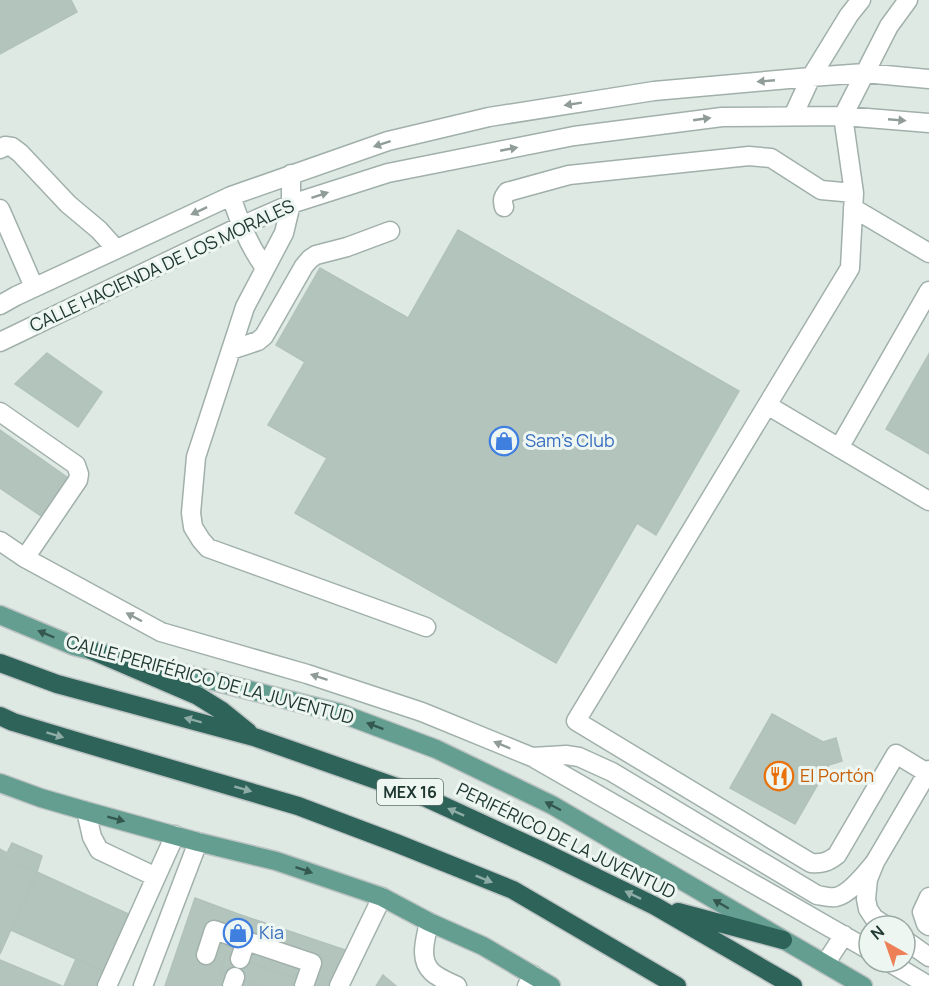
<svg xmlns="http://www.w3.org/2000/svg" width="929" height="986" viewBox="0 0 929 986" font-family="Manrope,sans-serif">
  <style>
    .building { fill: #b3c4bd; stroke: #b1c2bb; stroke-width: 1.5 }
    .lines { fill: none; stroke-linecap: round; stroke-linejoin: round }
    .minor-casing { stroke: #a1b0ab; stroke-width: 21 }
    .major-casing { stroke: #bcc3c2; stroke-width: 21 }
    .highway-casing { stroke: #bcc3c2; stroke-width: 21 }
    .minor { stroke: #fff; stroke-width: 18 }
    .major { stroke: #639e90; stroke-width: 18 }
    .highway { stroke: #2d6359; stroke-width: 18 }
    .oneway { fill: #909c98 }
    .oneway2 { fill: #34574e }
    .oneway3 { fill: #8eaca6 }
    .labels { text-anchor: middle; stroke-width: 6; stroke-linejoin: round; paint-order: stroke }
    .shield { fill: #eef6f2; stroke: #5e716c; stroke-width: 1.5 }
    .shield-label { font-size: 16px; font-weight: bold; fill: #203832 }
    .street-label { font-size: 18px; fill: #203832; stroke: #eef6f2 }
    .shop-label { font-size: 18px; fill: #366cbe; stroke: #eef6f2; text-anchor: start }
    .food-label { font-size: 18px; fill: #c56008; stroke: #eef6f2; text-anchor: start }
  </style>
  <rect width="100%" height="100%" fill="#dee9e4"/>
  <path class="building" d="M0,0H71L77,12L0,54Z
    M458,230L739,391L656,535L637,523L556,663L295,513L327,458L268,425L305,362L276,345L320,268L408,318Z
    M47,353L102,392L78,427L15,384Z
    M929,354V454L886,429Z
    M0,430L71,480L44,518L0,488Z
    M772,714L823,742L836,738L842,761L829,765L795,824L730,788Z
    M12,843L42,856L37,872L0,855V849L7,853Z
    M0,855L37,872L0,954Z
    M37,872L133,916L107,973L11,930Z
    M195,898L238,914L348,951L328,986H165Z
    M226,954L294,978L291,986H261L220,972Z
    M76,959L107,973L101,986H64Z
    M0,960L62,986H0Z
    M383,975L396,986H376Z"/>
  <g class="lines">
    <g class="minor-casing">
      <path id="minor" d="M908,0L889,26L843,116L854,193L850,268L576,721L811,863C822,864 828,862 837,855L896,754L929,774
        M793,116L811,77L849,15L861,0
        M0,149L5,146L12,147L20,153L68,204L99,230L116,249
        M291,174V204L284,233L245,307L196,457L191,513L193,527L201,540L208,548L426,627
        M231,196C240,223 248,244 265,268
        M504,207C502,200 503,197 507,192L569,175L749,156L771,158L821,190L854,193
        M853,208L929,253
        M0,209L34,287
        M0,305L16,296L231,196L388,141L489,117L654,91L811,77L864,73L929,79
        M0,342L241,226L291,204L388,173L574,136L722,117L843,116L929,123
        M231,350L258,341L264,336L304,266L310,259L316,255L347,247L390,231
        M767,405L929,501
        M0,412L76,465L79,474L78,480L25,558
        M839,448L929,291
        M0,541L25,558L161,632L307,674L422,712L532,757L869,950
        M532,757L566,755L579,757L612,772L817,895C823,896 830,898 836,897C850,894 866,873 875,862
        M86,811L92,837L99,850L156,877
        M929,897L922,912L926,924L929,926
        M429,922C426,938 418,959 432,972C438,978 449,982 457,986
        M886,926L874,918L868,909L866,899L868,879L875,862L929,770
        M905,940L929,957
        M206,955L214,930L312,963L304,986
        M240,959L246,941
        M889,962L929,986
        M825,964L844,935
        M107,986L175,835
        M143,986L198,842
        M232,986L235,977
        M339,986L382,897
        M527,986L533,975"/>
    </g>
    <g class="major-casing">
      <path id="major" d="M0,615L74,646L340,713L436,749L552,805L863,986
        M0,783L41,798L86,811L198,842L276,861L382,897L429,922L483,946L551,986"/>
    </g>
    <g class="highway-casing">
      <path id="highway" d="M91,650L198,696L222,711L248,732
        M0,663L57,684L254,737L422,796L544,852L655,906L793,986
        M0,716L13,722L83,743L298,806L396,843L513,890L677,986
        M678,912L783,940"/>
    </g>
    <use href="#minor" class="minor"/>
    <use href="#major" class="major"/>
    <use href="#highway" class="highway"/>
  </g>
  <defs><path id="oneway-solid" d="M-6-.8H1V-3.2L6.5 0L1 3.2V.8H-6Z" transform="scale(1.5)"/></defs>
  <g class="oneway">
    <use href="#oneway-solid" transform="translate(766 81) rotate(175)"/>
    <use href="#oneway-solid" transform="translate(573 104) rotate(171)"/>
    <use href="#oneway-solid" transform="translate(702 119) rotate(-8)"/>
    <use href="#oneway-solid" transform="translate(897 120) rotate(5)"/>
    <use href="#oneway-solid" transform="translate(382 144) rotate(162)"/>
    <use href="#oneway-solid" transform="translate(509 149) rotate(-11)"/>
    <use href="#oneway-solid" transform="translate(320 195) rotate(-18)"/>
    <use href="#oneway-solid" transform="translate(199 211) rotate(155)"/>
    <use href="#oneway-solid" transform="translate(134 617) rotate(-152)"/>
    <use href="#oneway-solid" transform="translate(319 677) rotate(-162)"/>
    <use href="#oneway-solid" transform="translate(502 745) rotate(-157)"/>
  </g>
  <g class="oneway2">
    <use href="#oneway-solid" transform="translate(46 634) rotate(-157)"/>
    <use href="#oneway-solid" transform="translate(375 726) rotate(-159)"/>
    <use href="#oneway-solid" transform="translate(553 806) rotate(-152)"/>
    <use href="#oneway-solid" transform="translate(116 819) rotate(15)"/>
    <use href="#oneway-solid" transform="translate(304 870) rotate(19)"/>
    <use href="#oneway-solid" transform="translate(721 904) rotate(-150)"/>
  </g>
  <g class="oneway3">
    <use href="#oneway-solid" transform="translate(193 720) rotate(-165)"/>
    <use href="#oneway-solid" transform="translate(55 735) rotate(17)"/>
    <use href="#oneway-solid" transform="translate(243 789) rotate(16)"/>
    <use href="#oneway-solid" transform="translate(456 812) rotate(-156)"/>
    <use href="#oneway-solid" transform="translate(484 879) rotate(22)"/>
    <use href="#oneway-solid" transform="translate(633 895) rotate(-154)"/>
  </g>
  <defs>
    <g id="shop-ring" transform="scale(1.5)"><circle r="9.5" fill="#eef6f2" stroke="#3f7fe0" stroke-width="1.5"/><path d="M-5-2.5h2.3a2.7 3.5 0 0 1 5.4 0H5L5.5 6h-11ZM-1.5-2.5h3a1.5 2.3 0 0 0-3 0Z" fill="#3f7fe0"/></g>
    <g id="restaurant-ring" transform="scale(1.5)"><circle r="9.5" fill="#eef6f2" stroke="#e8710a" stroke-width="1.5"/><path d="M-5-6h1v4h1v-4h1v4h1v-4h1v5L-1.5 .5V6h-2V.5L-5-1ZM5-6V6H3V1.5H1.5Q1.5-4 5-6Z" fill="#e8710a"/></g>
  </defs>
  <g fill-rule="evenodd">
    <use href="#shop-ring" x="504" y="441"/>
    <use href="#restaurant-ring" x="779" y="776"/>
    <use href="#shop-ring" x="238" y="933"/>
  </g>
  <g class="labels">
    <rect class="shield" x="377" y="779" width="66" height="26" rx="4.5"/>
    <g class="shield-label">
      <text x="410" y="798">MEX 16</text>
    </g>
    <g class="street-label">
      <text transform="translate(162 266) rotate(-25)" y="6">CALLE HACIENDA DE LOS MORALES</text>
      <text transform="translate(210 680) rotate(15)" y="6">CALLE PERIFÉRICO DE LA JUVENTUD</text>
      <text transform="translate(566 841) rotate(26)" y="6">PERIFÉRICO DE LA JUVENTUD</text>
    </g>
    <g class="shop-label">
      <text x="525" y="447">Sam's Club</text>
      <text x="259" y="939">Kia</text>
    </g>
    <g class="food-label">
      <text x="800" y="782">El Portón</text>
    </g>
  </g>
  <g transform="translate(887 944) rotate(320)"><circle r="28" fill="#eef6f2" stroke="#9caaa5" stroke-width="1.5"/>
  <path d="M0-4.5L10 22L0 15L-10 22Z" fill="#ee8057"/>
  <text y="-9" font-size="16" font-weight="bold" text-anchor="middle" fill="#203832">N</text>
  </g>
</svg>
